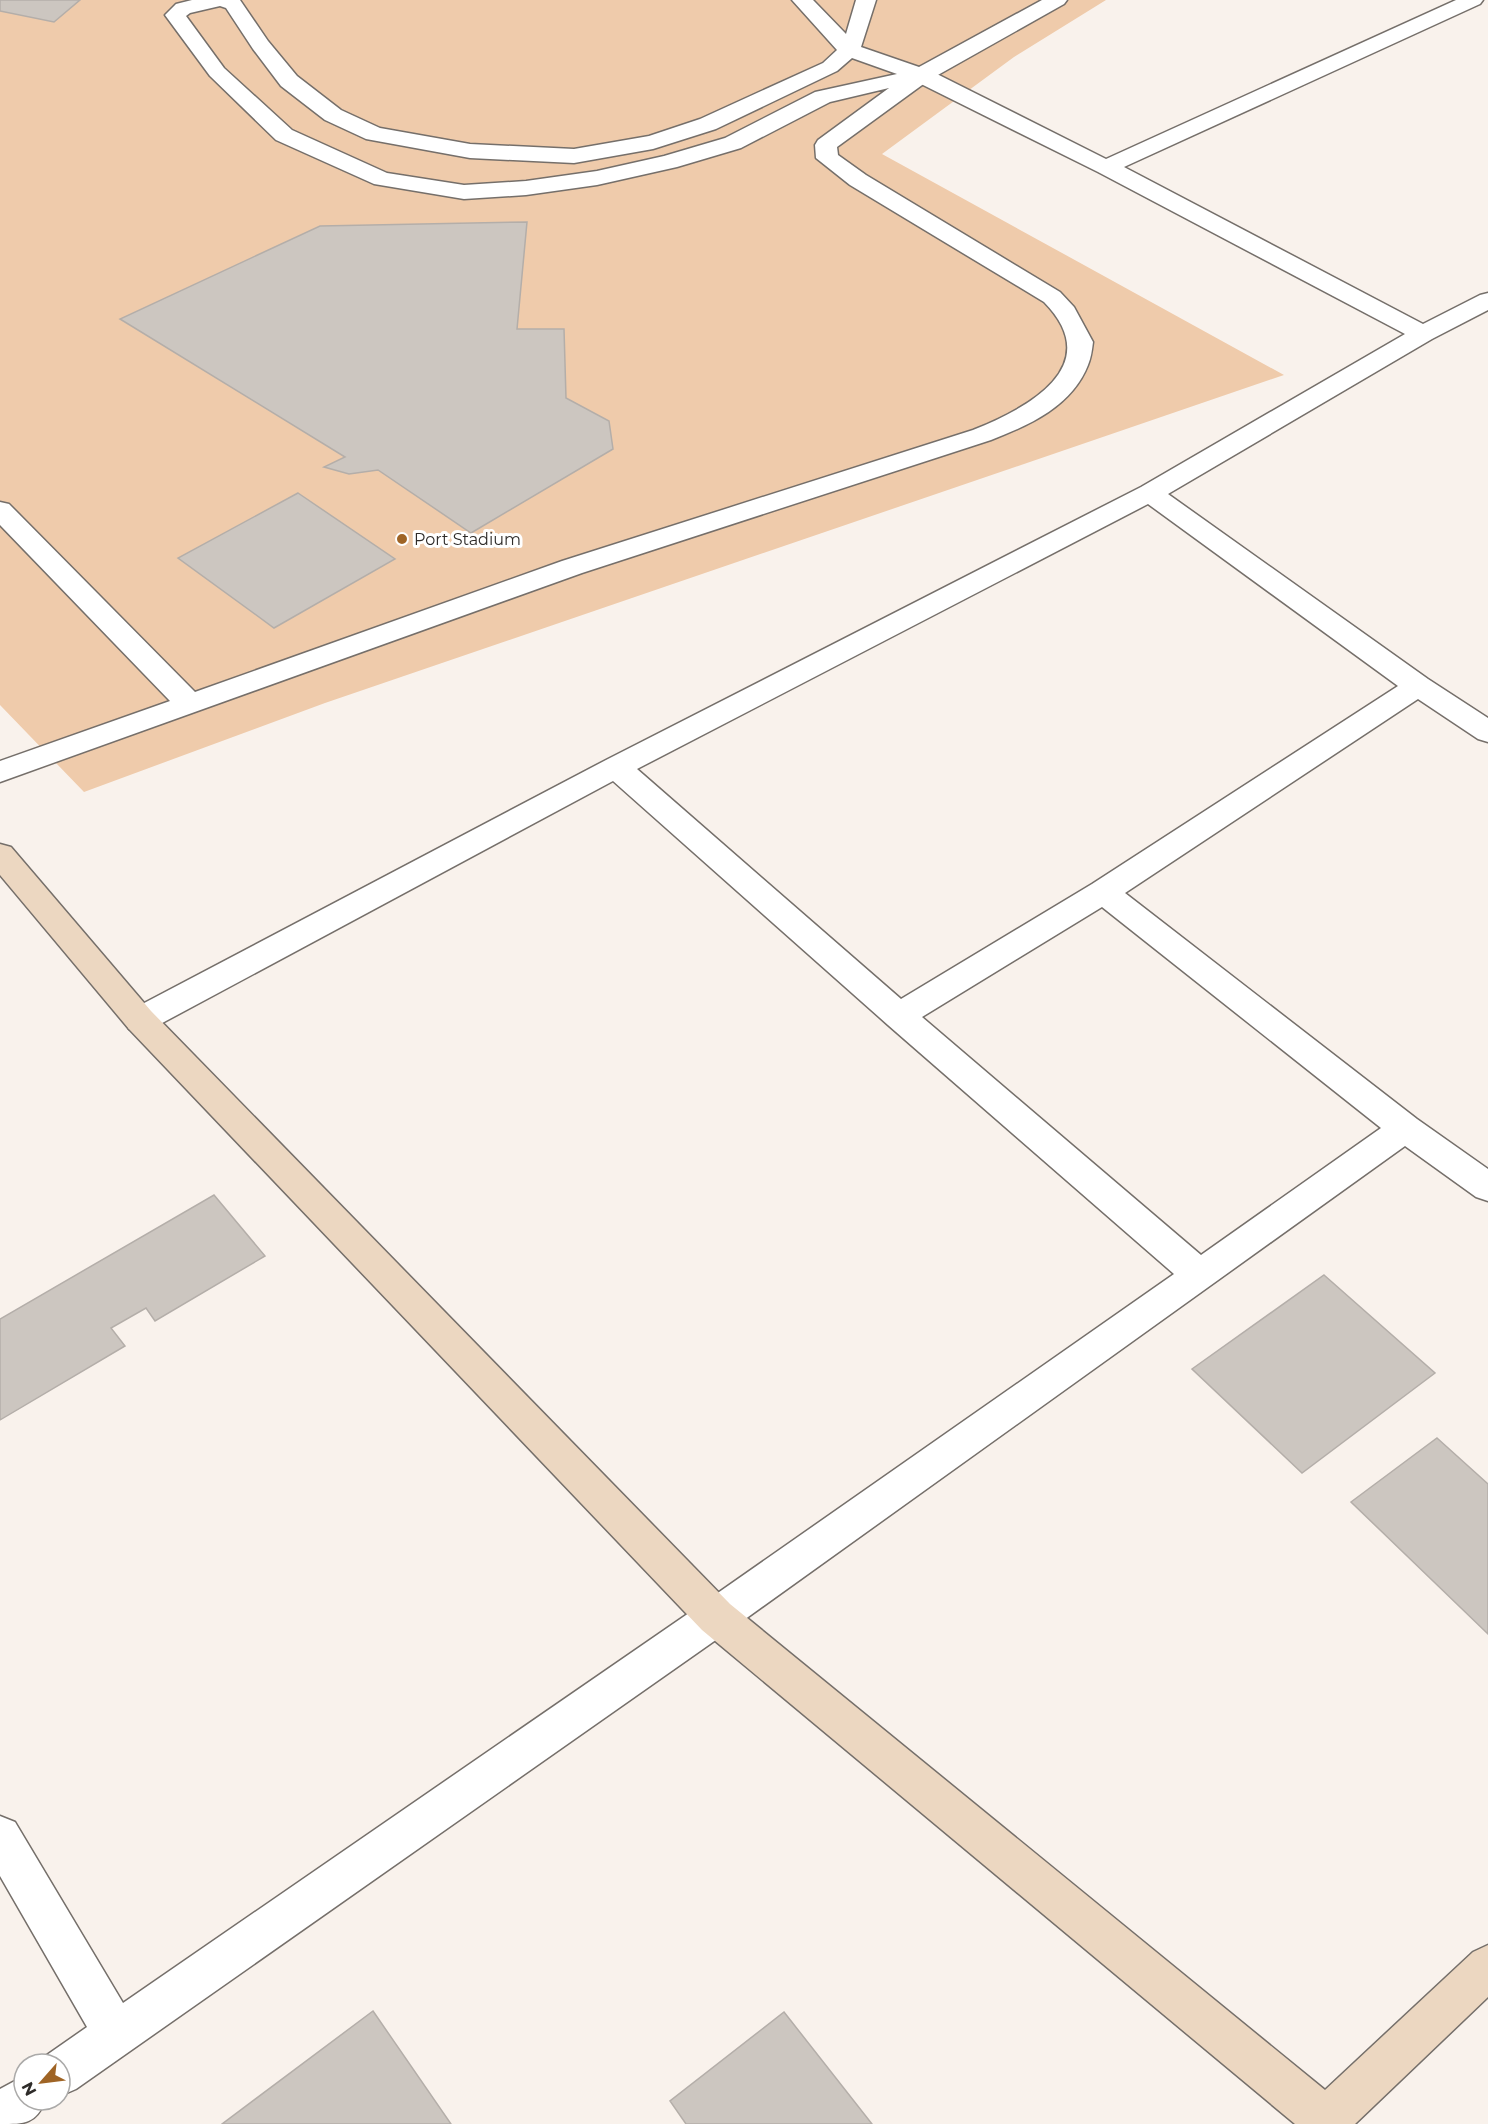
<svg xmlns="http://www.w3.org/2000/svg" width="1488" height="2124" viewBox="0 0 1488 2124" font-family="Montserrat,sans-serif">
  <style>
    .green { fill: #efcbab }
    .building { fill: #ccc6c0; stroke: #b4aea9; stroke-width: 1.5 }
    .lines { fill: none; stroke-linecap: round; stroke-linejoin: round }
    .service-casing { stroke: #756f6a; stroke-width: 3 }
    .minor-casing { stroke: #756f6a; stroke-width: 3 }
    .secondary-casing { stroke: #756f6a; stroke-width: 3 }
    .service { fill: #fff; fill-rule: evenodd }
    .minor { fill: #fff; fill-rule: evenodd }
    .secondary { fill: #ecd7c1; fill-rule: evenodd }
    .poi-dot { fill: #9f6425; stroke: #fff; stroke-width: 2 }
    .labels { text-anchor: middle; stroke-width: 6; stroke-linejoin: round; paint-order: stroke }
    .poi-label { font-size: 16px; fill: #2e2b29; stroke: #fff; text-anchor: start }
  </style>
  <rect width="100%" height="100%" fill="#f9f2ec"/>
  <path class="green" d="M0,0H1106L1014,57L882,154L1284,375L325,703L84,792L0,705Z"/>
  <path class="building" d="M0,0H80L54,22L0,11Z
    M527,222L517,329H564L566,398L609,421L613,449L471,533L378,470L349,474L324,467L345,457L120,319L320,226Z
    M298,493L395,559L274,628L178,558Z
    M214,1195L265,1256L155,1321L146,1308L111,1328L125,1346L0,1420V1319Z
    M1324,1275L1435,1373L1302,1473L1192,1369Z
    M1437,1438L1488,1484V1634L1351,1502Z
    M373,2011L451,2124H222Z
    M784,2012L872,2124H686L670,2101Z"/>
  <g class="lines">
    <g class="service-casing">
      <path id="service" d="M192,0H240L268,41L297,76L341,110L380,128L470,144L574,149L649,136L700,119L823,63L837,50L792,0H813L846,34L856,0H876L861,47L919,67L1042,0H1067L1064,4L929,80L837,147L838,155L866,175L1060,292L1074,307L1093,342C1092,350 1091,358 1088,365C1072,406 1030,425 991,440L582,573L0,782V761L170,701L0,525V502L9,504L195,692L562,561L973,430C1028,408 1107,366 1044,302L850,185L816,158L815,145L818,140L889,88L830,102L741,148L677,167L597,185L526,195L464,199L374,184L276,140L210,76L165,15L176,4ZM220,6L226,8L253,49L281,86L325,120L366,139L470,158L574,163L653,149L716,129L837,71L852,58L897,74L815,92L725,138L664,156L597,171L526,181L464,185L387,173L292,130L224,68L186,16L190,13Z"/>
    </g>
    <g class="minor-casing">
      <path id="minor" d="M1456,0H1483L1480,4L1124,167L1423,324L1480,295L1488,293V310L1432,339L1168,494L1428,679L1488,718V742L1478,739L1418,699L1125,893L1417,1119L1488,1169V1201L1476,1197L1405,1146L730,1630L76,2089L60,2096V2064H41L44,2057L87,2027L0,1876V1816L15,1822L123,2003L702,1604L1174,1274L888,1025L613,781L151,1029L140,1032L129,1029L124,1020L129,1011L606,760L1141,487L1405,334L1098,172L913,80L910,75L913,70L921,69L929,70L1106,159ZM1148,504L1398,686L1092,884L901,999L637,769ZM1102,907L1381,1128L1201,1255L922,1017Z
        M24,2076V2100H46C35,2124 26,2124 0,2124V2089Z"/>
    </g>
    <g class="secondary-casing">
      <path id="secondary" d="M0,844L11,847L151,1011L730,1604L1325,2090L1473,1952L1488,1945V1997L1355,2124H1295L702,1630L129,1029L0,875Z"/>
    </g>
    <use href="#service" class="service"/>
    <use href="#minor" class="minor"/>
    <use href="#secondary" class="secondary"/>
  </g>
  <circle class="poi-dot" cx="402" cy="539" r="6"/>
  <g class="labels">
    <g class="poi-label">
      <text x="414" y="545">Port Stadium</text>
    </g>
  </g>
  <g transform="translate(42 2082) rotate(242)"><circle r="28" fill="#ffffff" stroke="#abaaa9" stroke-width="1.5"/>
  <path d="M0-4.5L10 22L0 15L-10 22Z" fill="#9f6425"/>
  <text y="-9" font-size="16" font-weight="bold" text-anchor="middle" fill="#2e2b29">N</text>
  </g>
</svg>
